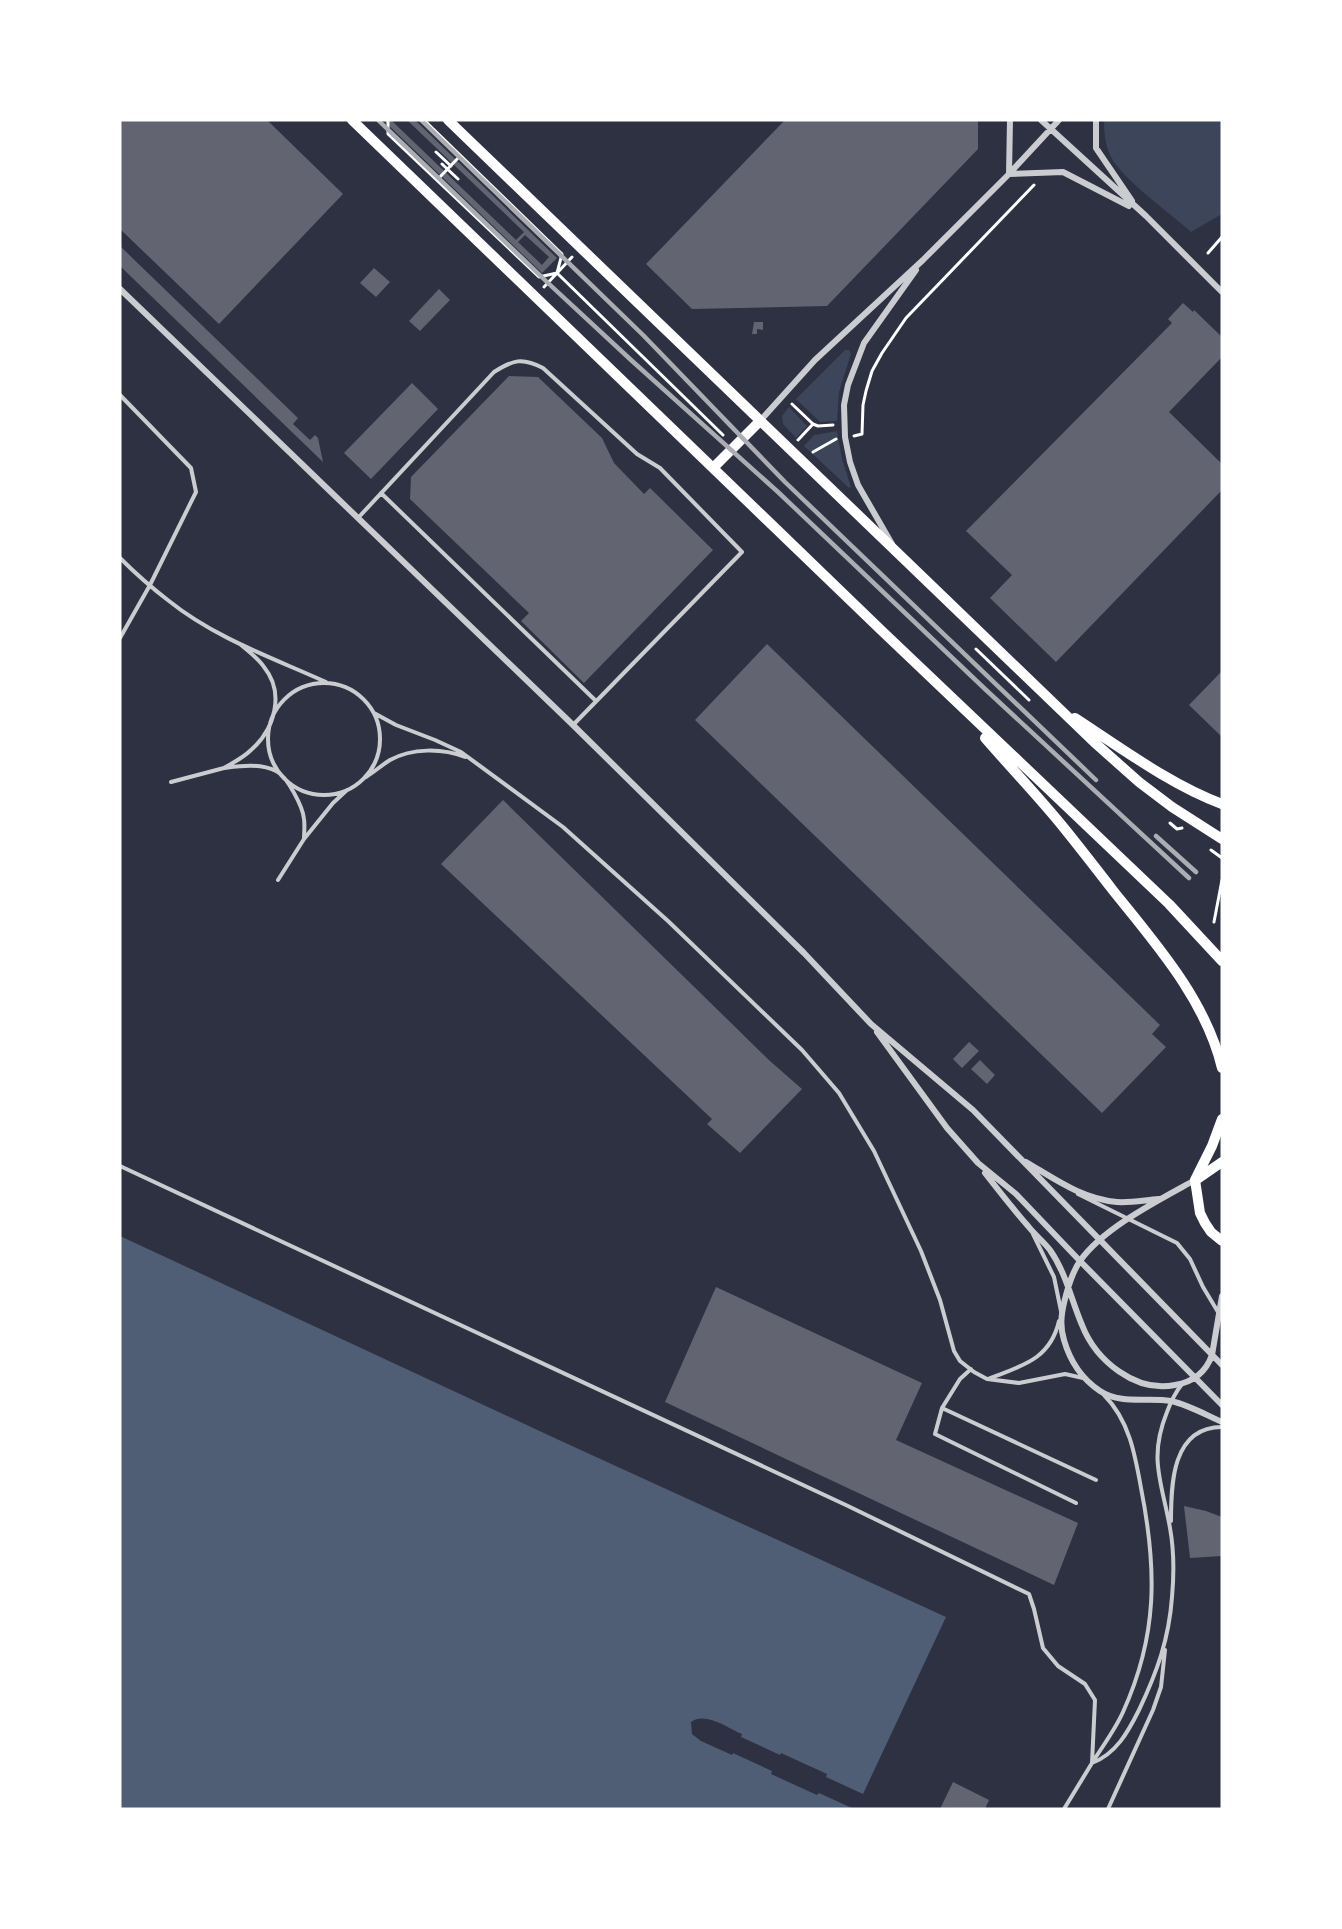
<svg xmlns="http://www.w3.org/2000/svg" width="1342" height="1929" viewBox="0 0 1342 1929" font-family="Arial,sans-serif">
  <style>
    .green { fill: #3c4559 }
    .water { fill: #4f5d75 }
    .building { fill: #626471; fill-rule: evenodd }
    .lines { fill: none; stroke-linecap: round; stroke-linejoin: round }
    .path { stroke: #fff; stroke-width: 3 }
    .service { stroke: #caccd0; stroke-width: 4 }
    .minor { stroke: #caccd0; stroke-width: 6 }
    .secondary { stroke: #fff; stroke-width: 10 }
    .rail { stroke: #abadb3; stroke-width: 4.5 }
  </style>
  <rect width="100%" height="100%" fill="#2d3142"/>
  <path class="green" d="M1104,120H1222V214L1191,232C1170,213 1123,180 1111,157C1105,145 1104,133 1104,120Z
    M845,350H849L851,354L839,392L837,421L820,422L796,399Z
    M789,407L807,426L796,438L783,424L782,416Z
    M837,431L842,459L851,487L849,488L804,446L814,435Z"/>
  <path class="water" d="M120,1236L559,1440L946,1617L863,1794L826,1777L827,1774L781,1753L780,1755L741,1737L742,1734C728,1728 705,1711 691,1722L692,1734L701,1741L732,1755L733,1753L772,1771L771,1774L817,1795L819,1793L854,1809H120Z"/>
  <path class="building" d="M120,120H267L343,194L219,324L120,229Z
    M383,120H391L516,240L524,232L407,120H415L557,258L542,273ZM525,235L549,257L542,265L518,242Z
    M785,120H978V149L827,306L692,309L646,264Z
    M120,246L298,418L293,424L310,440L315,435L318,438L323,462L120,266Z
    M374,268L390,282L376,297L360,283Z
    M439,289L450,300L420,331L409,321Z
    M1183,303L1193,312L1194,310L1222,337V357L1169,412L1222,464V490L1056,662L990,598L1012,575L966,531L1172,323L1168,319Z
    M754,322H763V330L757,329V334H752Z
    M509,376L538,377L602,438L614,463L644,494L650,488L713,550L584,683L521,621L529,613L410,499L411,477Z
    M412,383L438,409L371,479L344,453Z
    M767,644L1160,1025L1152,1034L1166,1047L1102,1113L695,720Z
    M1222,671V737L1189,705Z
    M503,800L770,1061L802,1089L740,1153L707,1124L712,1119L441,864Z
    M969,1042L979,1051L962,1068L953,1059Z
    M980,1060L995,1075L987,1084L971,1069Z
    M716,1287L922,1383L896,1440L1078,1523L1054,1585L665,1402Z
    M1184,1506L1206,1511L1222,1517V1556L1190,1558Z
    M953,1782L989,1800L985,1809H940Z"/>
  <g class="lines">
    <path class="path" d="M388,120V134L539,277L557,273
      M424,120L562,254L557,273
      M436,152L451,166
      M442,164L458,179
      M439,178L459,157
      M1208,253L1222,237
      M557,273L723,435
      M544,287L572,257
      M792,404L813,424L818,426L833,425
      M854,436L862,434L863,405L866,391L872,371L882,353L906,318L1034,185
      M798,440L813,424
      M813,452L836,439
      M976,649L1029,700
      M1170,823L1177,829L1182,828
      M1211,850L1222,858
      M1214,922L1222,880"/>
    <path class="service" d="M120,395L191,468L196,492L150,585L120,638
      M381,493L596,701
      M358,518L494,372C513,360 522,357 543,368L637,454L660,468L742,552L573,725
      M120,558C135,573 152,588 169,601C215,638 273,658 326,682
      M240,644C248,651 258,658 264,667C285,693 275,729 251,750C243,758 234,762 224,768C240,766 260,763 276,771C287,776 303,807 304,819C305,826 304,832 304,839L333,803L347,790
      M268 739a56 56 0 1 1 112 0a56 56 0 1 1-112 0Z
      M374,713L396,725L435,740L461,752L563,827L668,921L802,1050L839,1093L874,1151L921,1251L940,1300L954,1351L960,1361L974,1372L987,1379L1019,1383L1065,1374L1083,1378
      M366,777C374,772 382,765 390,760C412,748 442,748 465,757
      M171,782L224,768
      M278,880L304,839
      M120,1166L848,1506L1029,1594L1034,1609L1043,1648L1058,1666L1085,1684L1095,1700L1092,1763L1064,1809
      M1078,1194L1177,1243L1190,1259L1203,1287L1218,1312
      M1033,1234L1054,1277L1061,1311
      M971,1369L960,1379L942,1408L1096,1480
      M988,1379C1021,1366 1050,1360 1059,1321
      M1104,1395C1129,1420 1135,1454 1141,1488C1157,1569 1158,1635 1123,1712C1115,1730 1102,1747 1092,1763C1116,1754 1128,1732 1139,1710C1157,1672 1169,1639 1172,1597C1174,1575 1174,1550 1170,1528C1162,1482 1148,1459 1167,1412C1171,1401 1175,1393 1182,1384
      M942,1408L935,1434L1076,1503
      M1171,1521C1171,1484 1172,1427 1222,1427
      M1108,1809L1153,1710L1161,1687L1165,1650"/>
    <path class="minor" d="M1010,120L1009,174L1063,172L1129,206
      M1041,120L1146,216L1222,292
      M1096,120V148L1132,201
      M120,289L573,725L804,953L871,1024L973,1110L1222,1365
      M760,421L815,360L923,260L1009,174L1059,120
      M892,544L858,485L850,462L845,437L844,405L848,385L864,343L916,270
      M877,1032L947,1128L978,1163L1016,1194L1080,1261L1222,1405
      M1026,1162C1055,1179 1082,1199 1117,1202C1131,1203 1145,1200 1159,1199
      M985,1173C999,1191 1013,1209 1028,1226C1035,1235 1043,1241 1050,1250C1066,1273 1071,1299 1082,1325C1096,1361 1136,1393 1175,1385C1193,1382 1206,1372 1212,1355L1222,1296
      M1195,1180C1159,1200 1103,1228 1080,1261C1073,1271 1069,1284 1066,1295C1062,1310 1059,1324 1064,1340C1070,1361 1082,1379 1100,1391C1121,1405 1148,1397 1171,1401C1189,1405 1206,1415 1222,1422"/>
    <path class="secondary" d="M352,120L882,631L1169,904L1222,961
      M448,120L1094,742L1139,782L1172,807L1222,839
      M713,468L760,421
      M1075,718C1121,748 1171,785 1222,804
      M985,738C1011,768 1039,797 1064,828C1081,849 1098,871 1115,893C1157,945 1206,1001 1222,1068
      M1222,1119L1212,1146L1195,1180L1200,1213L1205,1223L1211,1232L1222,1241
      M1196,1180L1222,1162"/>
    <path class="rail" d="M378,120L548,283L631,360L778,492L985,689L1189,878
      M421,120L643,335L785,482L1096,780
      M1156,836L1196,872"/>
  </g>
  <rect width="1342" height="1929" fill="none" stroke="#ffffff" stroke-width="243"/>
</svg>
